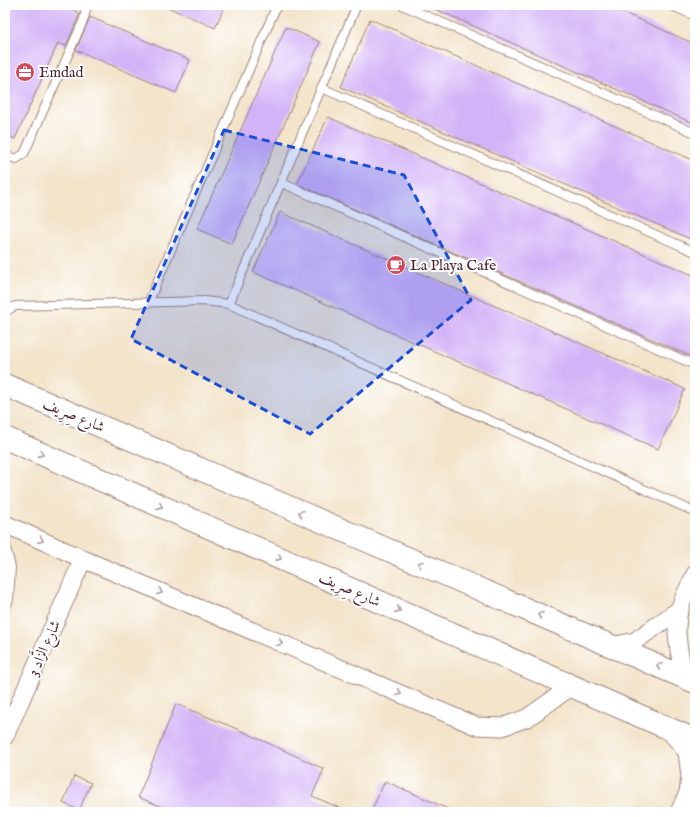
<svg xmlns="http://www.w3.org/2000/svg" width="700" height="817" viewBox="0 0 700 817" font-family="'IM FELL English',Amiri,serif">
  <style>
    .building { fill: #d3b3f7 }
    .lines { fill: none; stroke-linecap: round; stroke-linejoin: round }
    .lane-casing { stroke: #9e827a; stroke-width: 10 }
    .street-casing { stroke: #9e827a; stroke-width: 19 }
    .secondary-casing { stroke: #9e827a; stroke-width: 24 }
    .lane { stroke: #fff; stroke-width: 8 }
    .street { stroke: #fff; stroke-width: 17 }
    .secondary { stroke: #fff; stroke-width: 22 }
    .oneway { stroke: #ae9aa0 }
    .marked { fill: #1d4ed8; fill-opacity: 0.2; stroke: #1d4ed8; stroke-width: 3; stroke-dasharray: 8 5; stroke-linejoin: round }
    .labels { text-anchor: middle; stroke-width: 4; stroke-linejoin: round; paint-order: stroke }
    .poi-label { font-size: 15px; fill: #4a1f2b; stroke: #fff; text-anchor: start }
    .street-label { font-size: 15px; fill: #4a1f2b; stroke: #fff }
  </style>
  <rect width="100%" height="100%" fill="#fff"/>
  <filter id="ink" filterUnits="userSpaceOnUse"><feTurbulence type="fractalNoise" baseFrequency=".025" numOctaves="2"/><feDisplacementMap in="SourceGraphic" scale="8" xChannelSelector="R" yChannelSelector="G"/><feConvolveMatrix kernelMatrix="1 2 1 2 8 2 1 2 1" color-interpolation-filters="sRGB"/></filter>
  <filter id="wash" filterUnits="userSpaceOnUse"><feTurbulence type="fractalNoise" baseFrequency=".012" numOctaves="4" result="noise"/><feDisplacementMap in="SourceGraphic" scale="16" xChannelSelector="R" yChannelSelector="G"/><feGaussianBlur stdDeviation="0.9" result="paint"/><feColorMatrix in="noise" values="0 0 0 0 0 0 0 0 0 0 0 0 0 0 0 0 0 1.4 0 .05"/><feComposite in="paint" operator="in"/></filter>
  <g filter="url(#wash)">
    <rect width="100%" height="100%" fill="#f3e4ca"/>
    <g id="blocks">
      <path class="building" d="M5,5H62L80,13L66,46L58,43L15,139L5,135Z
        M163,5H225L215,28Z
        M426,5H606L695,44V124Z
        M90,17L190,60L176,93L76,50Z
        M370,19L695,161V241L341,87Z
        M286,27L320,42L232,244L197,229Z
        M328,117L695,276V358L297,184Z
        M280,212L685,389L658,449L253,272Z
        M176,704L242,731L324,769L312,796L349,812H174L138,797Z
        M74,776L91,783L79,810L63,803Z
        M385,781L455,812H371Z"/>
    </g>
  </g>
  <g filter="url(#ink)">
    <use href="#blocks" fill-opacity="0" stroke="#9e827a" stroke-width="1"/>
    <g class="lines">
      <g class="lane-casing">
        <path id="lane" d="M402,5L695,133
          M670,5L695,16
          M322,88L695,252
          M5,155L16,159L24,154L84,19L87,5
          M282,183L695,365
          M148,303L277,5
          M229,304L357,5
          M5,312L15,306L204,301L229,304L695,512
          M5,543L11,567L9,600L5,609"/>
      </g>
      <g class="street-casing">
        <path id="street" d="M5,524L83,559L476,726L502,727L527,718L572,686
          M612,646L635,641L680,609
          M684,677C680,655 673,630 680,608C683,597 690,585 695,574
          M668,729L687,752L690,776L688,793L679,812
          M5,736L83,559"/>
      </g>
      <g class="secondary-casing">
        <path id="secondary" d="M5,385L695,682
          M5,438L695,740"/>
      </g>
      <use href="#lane" class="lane"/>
      <use href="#street" class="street"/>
      <use href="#secondary" class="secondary"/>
    </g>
    <defs><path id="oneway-chevron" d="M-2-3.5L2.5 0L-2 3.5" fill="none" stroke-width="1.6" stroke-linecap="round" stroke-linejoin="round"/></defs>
    <g class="oneway">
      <use href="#oneway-chevron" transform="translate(41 454) rotate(24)"/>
      <use href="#oneway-chevron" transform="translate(160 506) rotate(24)"/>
      <use href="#oneway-chevron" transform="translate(301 513) rotate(-157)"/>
      <use href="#oneway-chevron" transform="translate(41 540) rotate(24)"/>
      <use href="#oneway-chevron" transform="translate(279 558) rotate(24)"/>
      <use href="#oneway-chevron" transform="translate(420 564) rotate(-157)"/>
      <use href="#oneway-chevron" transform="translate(160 592) rotate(23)"/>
      <use href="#oneway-chevron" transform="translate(398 610) rotate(24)"/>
      <use href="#oneway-chevron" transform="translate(540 615) rotate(-157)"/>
      <use href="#oneway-chevron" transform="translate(280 643) rotate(23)"/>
      <use href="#oneway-chevron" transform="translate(659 666) rotate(-157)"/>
      <use href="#oneway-chevron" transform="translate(399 693) rotate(23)"/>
    </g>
  </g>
  <path class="marked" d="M224,130L404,175L471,300L310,434L131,339Z"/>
  <defs>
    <g id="office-disc" transform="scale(1)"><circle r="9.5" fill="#d1495b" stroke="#fff"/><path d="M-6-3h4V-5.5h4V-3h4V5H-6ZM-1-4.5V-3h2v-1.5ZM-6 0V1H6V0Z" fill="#fff"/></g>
    <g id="cafe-disc" transform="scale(1)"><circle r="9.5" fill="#d1495b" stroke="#fff"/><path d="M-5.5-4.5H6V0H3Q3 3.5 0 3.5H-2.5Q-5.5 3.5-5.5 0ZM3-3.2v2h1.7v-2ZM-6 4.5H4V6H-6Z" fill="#fff"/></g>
  </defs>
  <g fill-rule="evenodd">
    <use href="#office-disc" x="25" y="72"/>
    <use href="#cafe-disc" x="396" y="265"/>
  </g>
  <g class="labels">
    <g class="poi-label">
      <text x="39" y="77">Emdad</text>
      <text x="410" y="270">La Playa Cafe</text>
    </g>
    <g class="street-label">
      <text transform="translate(74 415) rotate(23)" y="5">شارع صِرِيف</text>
      <text transform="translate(350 589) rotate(24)" y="5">شارع صِرِيف</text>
      <text transform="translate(44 648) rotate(-66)" y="5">شارع الزَّاد 3</text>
    </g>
  </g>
  <rect width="700" height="817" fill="none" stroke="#fff" stroke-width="20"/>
</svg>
